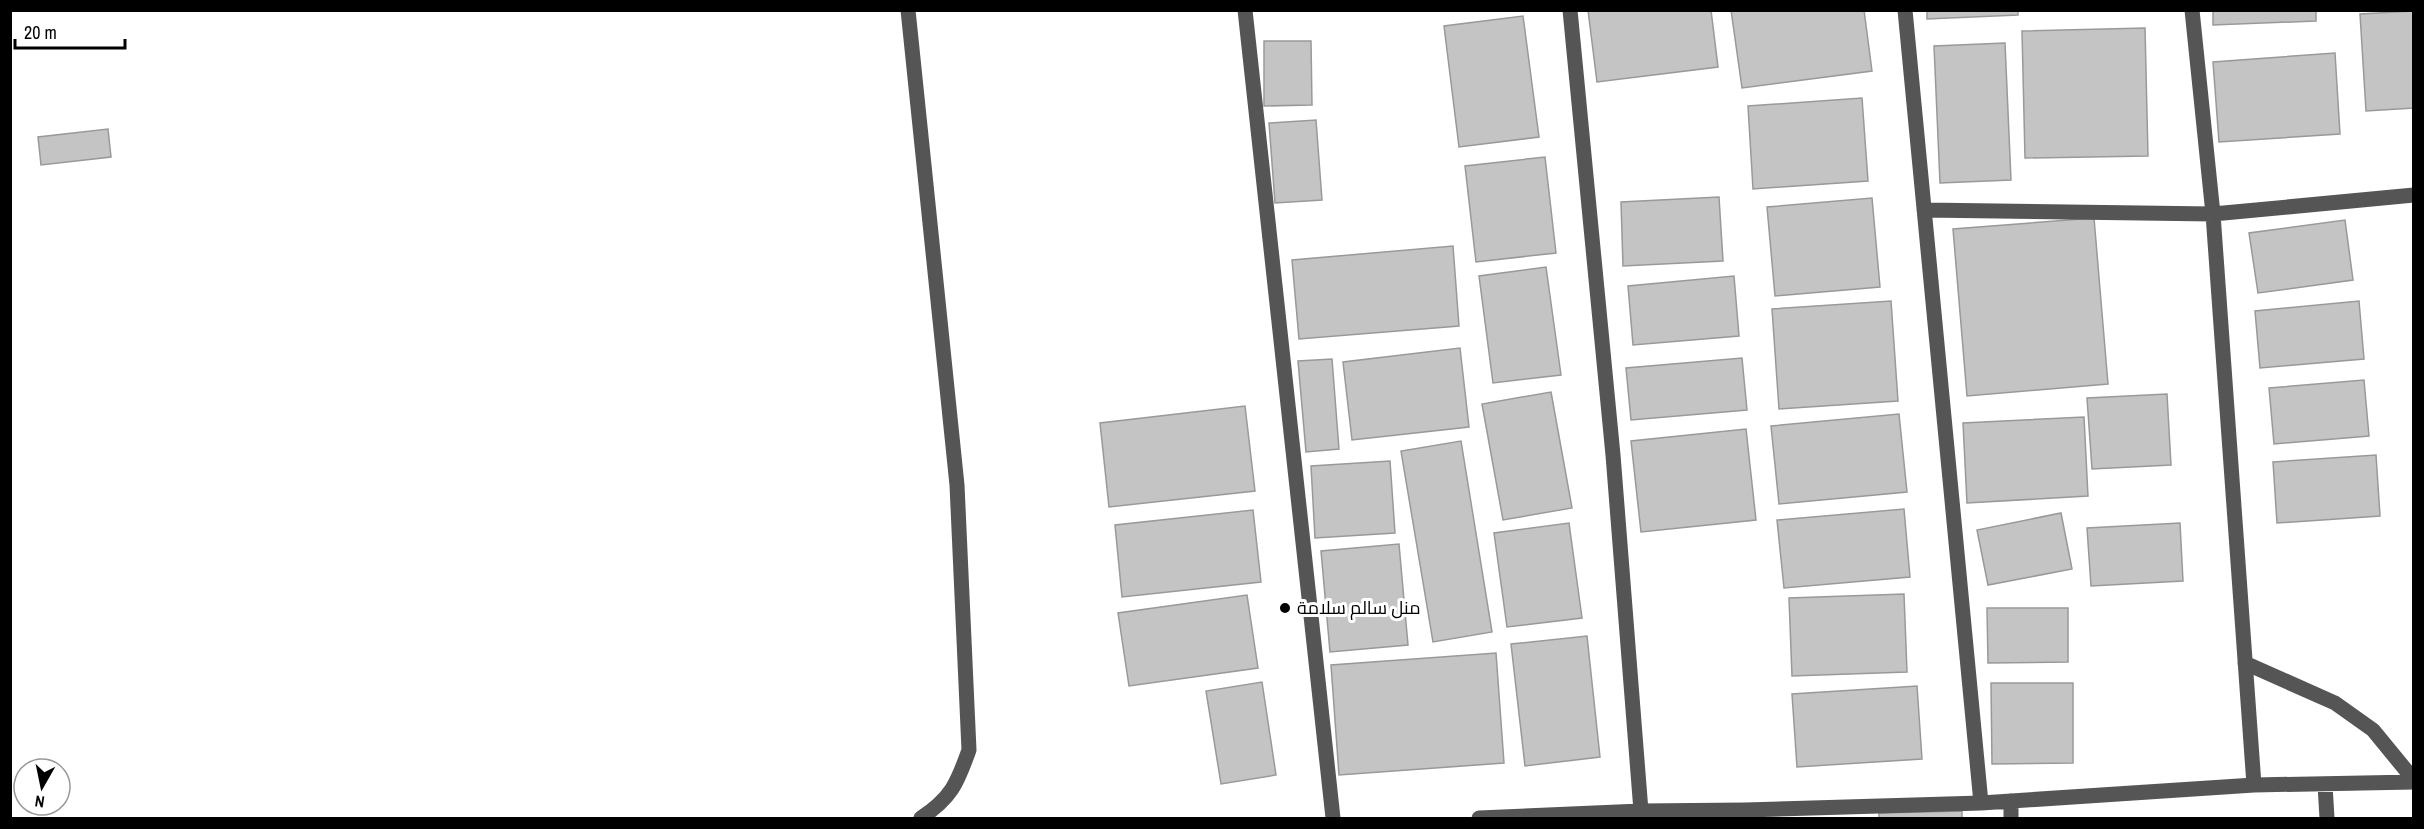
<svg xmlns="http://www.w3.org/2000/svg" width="2424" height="829" viewBox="0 0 2424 829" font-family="'Archivo Narrow',Cairo,sans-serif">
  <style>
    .building { fill: #c4c4c4; stroke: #999; stroke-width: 1.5 }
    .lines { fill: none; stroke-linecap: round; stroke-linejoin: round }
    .minor { stroke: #555; stroke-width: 15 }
    .poi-dot { fill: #000; stroke: #fff; stroke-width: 2 }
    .labels { text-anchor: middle; stroke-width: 6; stroke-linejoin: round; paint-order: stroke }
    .poi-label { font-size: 18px; fill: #000; stroke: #fff; text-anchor: start }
  </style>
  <rect width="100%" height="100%" fill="#fff"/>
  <path class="building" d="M1588,10H1711L1718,67L1597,82Z
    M1731,10H1864L1872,71L1742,88Z
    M1927,10H2018V15L1927,19Z
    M2213,10H2316V21L2213,25Z
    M2414,11V108L2366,111L2360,14Z
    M1523,16L1539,137L1459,147L1444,26Z
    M2145,28L2148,156L2025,158L2022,31Z
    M1264,41H1311L1312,105L1264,106Z
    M2005,43L2011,180L1940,183L1934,46Z
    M2335,53L2340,134L2219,142L2213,62Z
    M1862,98L1868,181L1753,189L1748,106Z
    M1316,120L1322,200L1275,203L1269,123Z
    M108,129L111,157L41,165L38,137Z
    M1545,157L1556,253L1476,262L1465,166Z
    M1719,197L1723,261L1623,266L1621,202Z
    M1872,198L1880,287L1775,296L1767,207Z
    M2094,218L2108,384L1967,396L1953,229Z
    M2345,220L2353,280L2258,293L2249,233Z
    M1453,246L1459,326L1299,339L1292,260Z
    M1546,267L1561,375L1493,383L1479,276Z
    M1734,276L1739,336L1633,345L1628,286Z
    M1891,301L1898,401L1779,409L1772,309Z
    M2359,301L2364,359L2260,368L2255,311Z
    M1460,348L1469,427L1352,440L1343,362Z
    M1742,358L1747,410L1631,420L1626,368Z
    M1332,359L1339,449L1306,452L1298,361Z
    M2364,380L2369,436L2274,444L2269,388Z
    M1551,392L1572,508L1503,520L1482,404Z
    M2167,394L2171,465L2092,469L2087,398Z
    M1245,406L1255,491L1109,507L1100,423Z
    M1899,414L1907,492L1779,504L1771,426Z
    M2084,417L2088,496L1967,503L1963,423Z
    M1746,429L1756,520L1641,532L1631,441Z
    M1461,441L1492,632L1433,642L1401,451Z
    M2376,455L2380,516L2277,523L2273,462Z
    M1390,461L1395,533L1315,538L1311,466Z
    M1904,509L1910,577L1784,588L1777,520Z
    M1253,510L1261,582L1122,597L1115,525Z
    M2061,513L2072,569L1988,585L1977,530Z
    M1569,523L1582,618L1507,627L1494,533Z
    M2180,523L2183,581L2091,586L2087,528Z
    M1399,544L1408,645L1330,652L1321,551Z
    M1904,594L1907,672L1792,676L1789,598Z
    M1247,595L1258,668L1129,686L1118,613Z
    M1987,608H2068V662L1988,663Z
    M1587,636L1600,757L1525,766L1511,644Z
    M1496,653L1504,763L1339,775L1331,665Z
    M1262,682L1276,775L1221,784L1206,691Z
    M1991,683H2073V763L1992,764Z
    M1917,686L1922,759L1797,767L1792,694Z
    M1962,811V818H1879V813Z"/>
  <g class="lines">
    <path class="minor" d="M908,10L957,485L969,750C957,784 951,798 921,818
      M1245,10L1333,818
      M1570,10L1613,455L1641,811
      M1905,10L1981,803
      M2192,10L2213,214L2254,785
      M1924,210L2213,214L2414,195
      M2245,663L2335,703L2373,730L2414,780
      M2325,785L2327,818
      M1479,818L1641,811L1745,810L1981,803L2254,785L2414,782
      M2011,818V801"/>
  </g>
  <circle class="poi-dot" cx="1285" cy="608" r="6"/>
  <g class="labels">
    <g class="poi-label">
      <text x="1297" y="614">منل سالم سلامة</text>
    </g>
  </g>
  <rect width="2424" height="829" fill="none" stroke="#000000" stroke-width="24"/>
  <g transform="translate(42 787) rotate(189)"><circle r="28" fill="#ffffff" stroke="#999999" stroke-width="1.5"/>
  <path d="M0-4.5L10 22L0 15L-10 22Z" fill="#000000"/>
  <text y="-9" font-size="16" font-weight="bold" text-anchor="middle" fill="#000000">N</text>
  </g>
  <path d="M15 39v9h110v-9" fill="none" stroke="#000000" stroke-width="3"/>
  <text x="24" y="39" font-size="18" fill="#000000" stroke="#ffffff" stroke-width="4.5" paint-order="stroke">20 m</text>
</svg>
